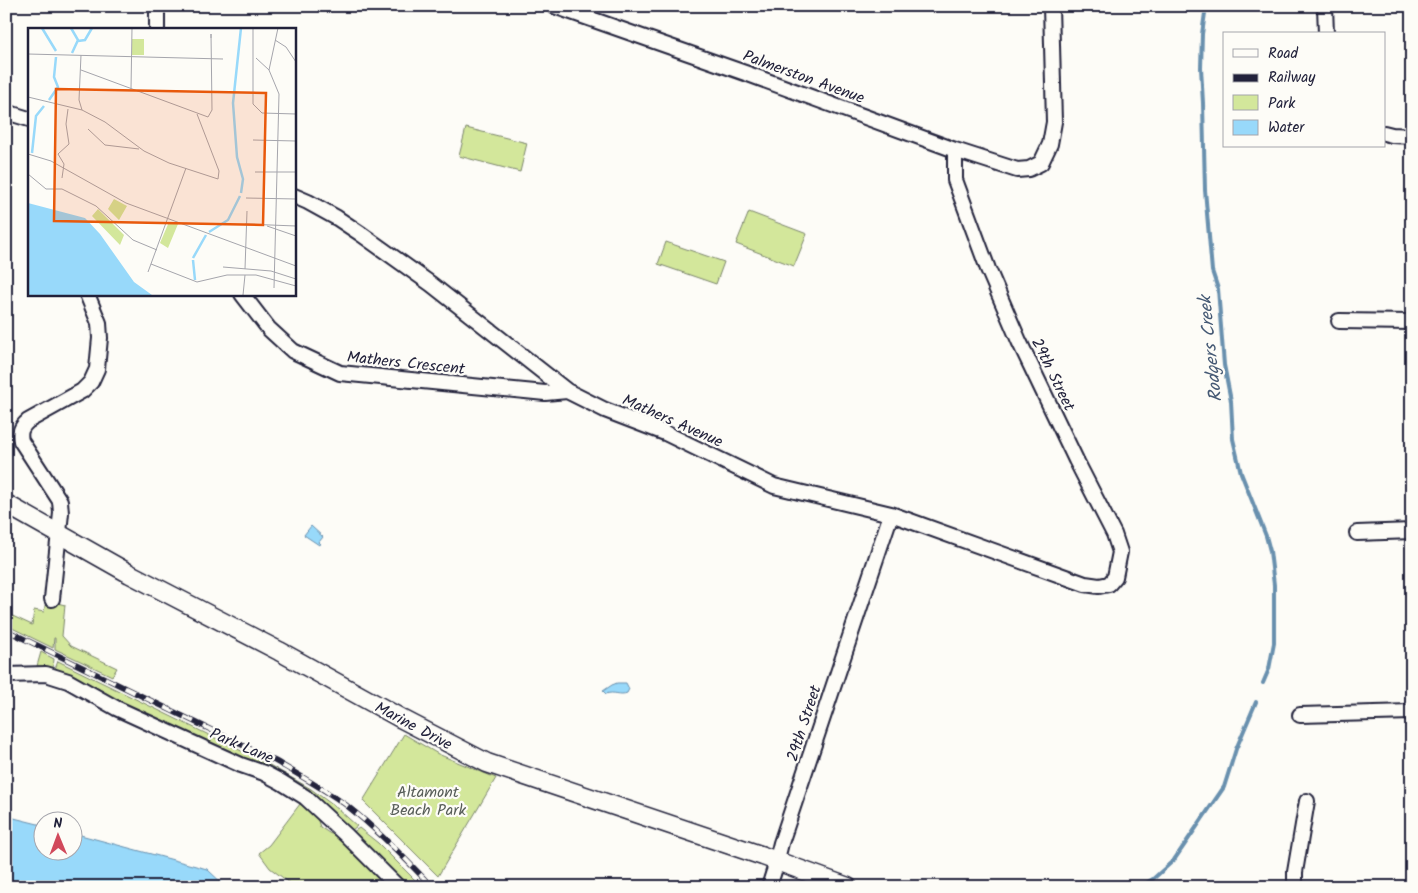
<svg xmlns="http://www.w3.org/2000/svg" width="1418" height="893" viewBox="0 0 1418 893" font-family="Kalam,sans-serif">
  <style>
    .green { fill: #d3e79b; stroke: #7a846b }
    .water { fill: #98d9fa; stroke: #6990ae }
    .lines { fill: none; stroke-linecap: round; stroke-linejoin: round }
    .stream { stroke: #6990ae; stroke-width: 4 }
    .minor-casing { stroke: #22223b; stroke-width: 18 }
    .major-casing { stroke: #22223b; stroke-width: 21 }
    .minor { stroke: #fdfcf7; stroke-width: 14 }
    .major { stroke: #fdfcf7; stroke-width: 18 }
    .rail-casing { stroke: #22223b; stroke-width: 5.5 }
    .rail { stroke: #fdfcf7; stroke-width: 4; stroke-dasharray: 11; stroke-linecap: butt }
    .labels { text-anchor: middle; stroke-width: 4.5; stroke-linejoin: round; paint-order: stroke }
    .street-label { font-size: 16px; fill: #22223b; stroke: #fdfcf7 }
    .park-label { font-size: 16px; fill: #575d58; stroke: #fdfcf7 }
    .water-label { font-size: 18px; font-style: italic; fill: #455974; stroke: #fdfcf7 }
    .inset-river { fill: none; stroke: #98d9fa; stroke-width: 2.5 }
    .inset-road { fill: none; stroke: #a5a5ac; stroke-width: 1 }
    .view { fill: #e8590c; fill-opacity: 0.15; stroke: #e8590c; stroke-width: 2.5 }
    .inset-edge { fill: none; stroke: #22223b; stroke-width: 2.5 }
  </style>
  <rect width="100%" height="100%" fill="#fdfcf7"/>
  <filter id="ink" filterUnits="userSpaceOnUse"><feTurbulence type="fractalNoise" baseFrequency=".02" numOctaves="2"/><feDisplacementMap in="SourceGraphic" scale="10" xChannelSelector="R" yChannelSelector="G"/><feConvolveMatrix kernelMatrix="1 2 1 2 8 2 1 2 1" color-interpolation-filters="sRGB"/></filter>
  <g filter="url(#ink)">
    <path class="green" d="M466,128L527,143L520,172L459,156Z
      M749,212L807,234L794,266L736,244Z
      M666,242L724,262L716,284L658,264Z
      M46,600L65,605L62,636L71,646L117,668L112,676L55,649V638H54L53,648L6,625V613L32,625L34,610L44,612Z
      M41,652L54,659L53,668L37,666Z
      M58,661L266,763L311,789L338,809L357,826L352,830L334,814L309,795L160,724L55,669Z
      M404,734L438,754L496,778L438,876L363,801Z
      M300,804L316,815L320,827L329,833L341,838L391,887H295L270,868L259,853L269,845Z
      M359,828L378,843L422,887H408L353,832Z"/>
    <path class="water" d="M311,526L323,537L319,542L321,544L319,545L304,535Z
      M617,683H626L629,689L627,693C620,696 614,691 606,694L603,691L612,685Z
      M6,816L42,825V850H72L73,833L207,869L226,887H6Z"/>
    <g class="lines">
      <path class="stream" d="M1206,6L1202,34L1201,68L1203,103L1205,190L1212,271L1218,289L1224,365L1231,401L1233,439L1241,473L1266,536L1270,551L1274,585V643L1269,669L1263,683
        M1140,887L1153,879L1174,860L1224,787L1236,749L1256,702"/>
      <g class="minor-casing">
        <path id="minor" d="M554,6L748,74L955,150L1017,170L1029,169L1041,163L1050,144L1054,122L1051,6
          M1325,6L1326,34
          M157,29V6
          M6,112L29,119
          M1384,133L1392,135L1412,136
          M294,196L308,202L337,218L361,234L431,284L567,391L605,410L665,433L774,486L891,514L1085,584L1099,586L1109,584L1115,577L1120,552L1114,534L1076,460L1019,341L988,269L955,180V150
          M242,294L269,329L293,351L340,373L545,393L567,391
          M1339,321L1412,322
          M1357,533L1412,531
          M52,599L61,513L60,501L21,441C19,432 21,427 28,421L82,391L91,382L97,369L100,338L99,323L87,294
          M6,675L46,674L68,681L116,708L241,765L264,773L281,782L305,797L347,836L398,887
          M1300,715L1412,712
          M769,887L774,871L781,843L891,514
          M1295,887V872L1307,801"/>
      </g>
      <g class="major-casing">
        <path id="major" d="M6,504L130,574L279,651L402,719L487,763L763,856L848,887"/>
      </g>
      <use href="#minor" class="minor"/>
      <use href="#major" class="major"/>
      <g class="rail-casing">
        <path id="rail" d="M6,630L275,761C299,775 324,789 346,805C378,830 405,858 432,887"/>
      </g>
      <use href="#rail" class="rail"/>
    </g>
  </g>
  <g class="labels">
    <g class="street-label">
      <text transform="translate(804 76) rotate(20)" y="6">Palmerston Avenue</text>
      <text transform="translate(406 362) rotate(6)" y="6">Mathers Crescent</text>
      <text transform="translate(1054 374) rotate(64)" y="6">29th Street</text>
      <text transform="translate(673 420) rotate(24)" y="6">Mathers Avenue</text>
      <text transform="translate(803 723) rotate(-72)" y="6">29th Street</text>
      <text transform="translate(414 725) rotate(28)" y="6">Marine Drive</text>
      <text transform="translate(242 745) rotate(23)" y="6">Park Lane</text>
    </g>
    <g class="park-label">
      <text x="428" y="797">Altamont<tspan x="428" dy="18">Beach Park</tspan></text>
    </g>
    <g class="water-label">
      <text transform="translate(1210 349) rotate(-96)" y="6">Rodgers Creek</text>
    </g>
  </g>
  <g transform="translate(28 28)">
    <rect width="268" height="268" fill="#fdfcf7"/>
    <path d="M104,11H116V27H104ZM86,171L99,178L91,192L80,181ZM70,181L96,207L92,217L64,188ZM141,194L150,196L140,220L132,215Z" fill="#d3e79b"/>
    <path d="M0,175L57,190L72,206L106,254L124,267H0Z" fill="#98d9fa"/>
    <path class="inset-river" d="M14,0L28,23M43,0L50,12L44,25M213,0L205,75L209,129L215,151L213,165M50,13L57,12L64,0M21,72L30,59L26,49L28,29M4,125L8,88L16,78M181,204L200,192L212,168M165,230L178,207M165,232L167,252"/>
    <path class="inset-road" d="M225,0V76L234,85L268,86M247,12L258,19L268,34M0,26L195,31M53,27L51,72L54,82M228,30L241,42M53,42L180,89L184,82L183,6V10M103,61L104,0M0,69L54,82L77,94L116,123L141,135L190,151L191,143L169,86M60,101L77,117L111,121M225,112L268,113M0,126L23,133L98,175L268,238M227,144H268M0,146L18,161H34L68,178L105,212L129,222M34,150L36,136L30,126L41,116L38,96L40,81M218,170L268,171M217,196L268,198M239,198L268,208M123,236L169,254L199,247H228L268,258M195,239L243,243L268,251M217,241L219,183M120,244L158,140M246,260L251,66L241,42L250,0M215,267L217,247"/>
    <path class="view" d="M28,61L238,65L235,197L26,193Z"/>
    <rect width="268" height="268" class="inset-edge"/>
  </g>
  <rect width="1418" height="893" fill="none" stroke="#fdfcf7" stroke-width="25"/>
  <rect x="12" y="12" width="1393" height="868" fill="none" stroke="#22223b" stroke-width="2" filter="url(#ink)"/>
  <rect x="1223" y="32" width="162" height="115" fill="#fdfcf7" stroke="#a5a5ac"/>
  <rect x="1233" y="49" width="25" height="8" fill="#fdfcf7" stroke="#a5a5ac"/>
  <text x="1268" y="58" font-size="15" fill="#22223b">Road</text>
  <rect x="1233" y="74" width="25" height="8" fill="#22223b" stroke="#a5a5ac"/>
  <text x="1268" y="82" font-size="15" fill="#22223b">Railway</text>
  <rect x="1233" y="95" width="25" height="15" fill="#d3e79b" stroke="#a5a5ac"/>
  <text x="1268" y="108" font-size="15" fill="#22223b">Park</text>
  <rect x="1233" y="120" width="25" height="15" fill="#98d9fa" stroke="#a5a5ac"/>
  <text x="1268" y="132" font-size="15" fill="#22223b">Water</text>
  <g transform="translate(58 836) rotate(359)"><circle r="24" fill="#fdfcf7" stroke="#a5a5ac"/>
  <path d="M0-4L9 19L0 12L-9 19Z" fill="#d1495b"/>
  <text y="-8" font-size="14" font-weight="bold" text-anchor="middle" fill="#22223b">N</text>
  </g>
</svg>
